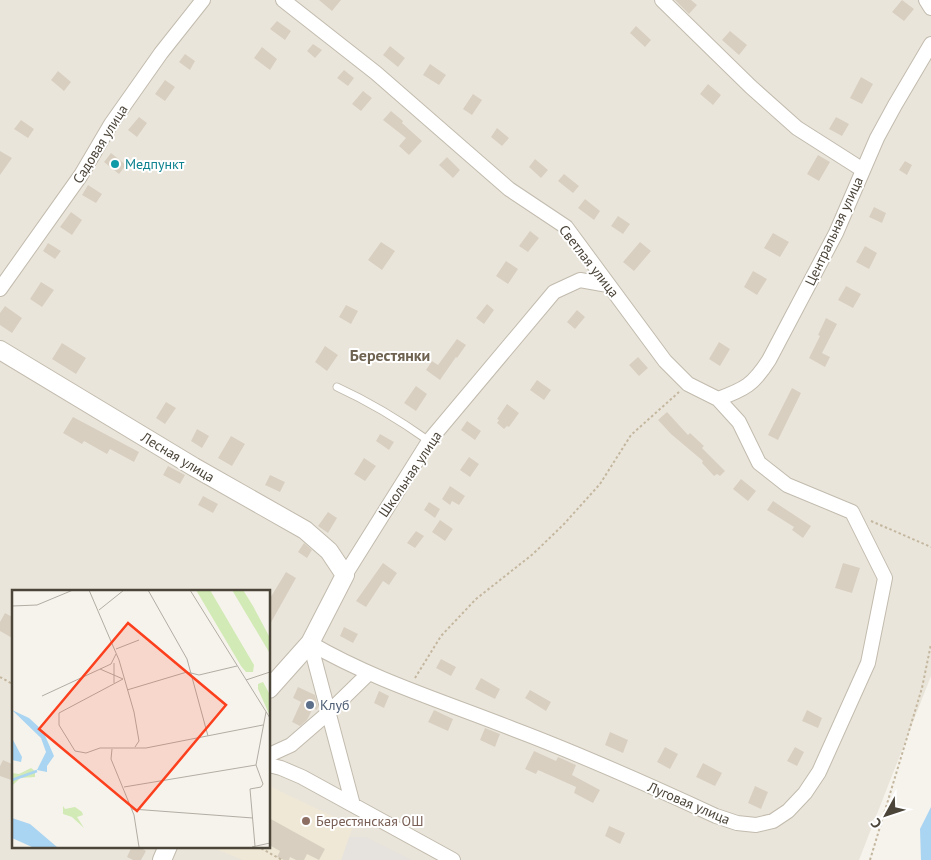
<svg xmlns="http://www.w3.org/2000/svg" width="931" height="860" viewBox="0 0 931 860" font-family="'PT Sans',sans-serif">
  <style>
    .residential { fill: #eae5da; fill-rule: evenodd }
    .industrial { fill: #e6e2dd }
    .education { fill: #efe8d6 }
    .water { fill: #a9d4f2 }
    .building { fill: #d8cfc1 }
    .lines { fill: none; stroke-linecap: round; stroke-linejoin: round }
    .service-casing { stroke: #c2bbae; stroke-width: 9 }
    .minor-casing { stroke: #c2bbae; stroke-width: 16 }
    .tertiary-casing { stroke: #c2bbae; stroke-width: 20 }
    .path { stroke: #c4b79f; stroke-width: 2; stroke-dasharray: 2.5 2.5; stroke-linecap: butt }
    .service { stroke: #fff; stroke-width: 7 }
    .minor { stroke: #fff; stroke-width: 14 }
    .tertiary { stroke: #fff; stroke-width: 18 }
    .culture-dot { fill: #0f9aa8; stroke: #fff; stroke-width: 2 }
    .service-dot { fill: #5c6f8a; stroke: #fff; stroke-width: 2 }
    .education-dot { fill: #8d6e63; stroke: #fff; stroke-width: 2 }
    .labels { text-anchor: middle; stroke-width: 4; stroke-linejoin: round; paint-order: stroke }
    .street-label { font-size: 14px; fill: #4b4439; stroke: #fff }
    .culture-label { font-size: 14px; fill: #0d838f; stroke: #fff; text-anchor: start }
    .service-label { font-size: 14px; fill: #4e5e75; stroke: #fff; text-anchor: start }
    .education-label { font-size: 14px; fill: #785e54; stroke: #fff; text-anchor: start }
    .quarter-label { font-size: 16px; font-weight: bold; fill: #6e6250; stroke: #fff }
    .inset-river { fill: none; stroke: #a9d4f2; stroke-width: 2.5 }
    .inset-road { fill: none; stroke: #b2ada4; stroke-width: 1 }
    .view { fill: #fc3f1d; fill-opacity: 0.15; stroke: #fc3f1d; stroke-width: 2.5 }
    .inset-edge { fill: none; stroke: #4b4439; stroke-width: 2.5 }
  </style>
  <rect width="100%" height="100%" fill="#f6f3ec"/>
  <path class="residential" d="M0,0H931V676L859,860H0ZM14,591H269V846H14Z"/>
  <path class="industrial" d="M349,837H366L412,860H341Z"/>
  <path class="education" d="M269,786L353,826L341,860H243L209,846H269Z"/>
  <path class="water" d="M931,807V860H921L920,829Z"/>
  <path class="building" d="M319,0H341L332,11Z
    M675,0H691L697,5L689,14Z
    M902,0L914,9L904,21L892,12Z
    M277,21L291,31L285,40L270,29Z
    M636,26L651,40L645,47L630,33Z
    M730,31L747,45L739,55L722,40Z
    M313,44L322,50L315,58L307,51Z
    M390,46L405,58L398,67L383,55Z
    M262,47L277,59L270,70L254,58Z
    M185,54L195,61L190,70L179,62Z
    M430,64L446,75L439,85L423,75Z
    M344,70L354,78L348,86L337,78Z
    M58,71L71,82L64,91L51,80Z
    M861,77L873,84L862,104L850,98Z
    M165,80L175,87L165,101L155,94Z
    M708,84L721,95L713,105L700,94Z
    M363,91L372,98L361,111L352,104Z
    M473,94L482,100L472,115L463,109Z
    M391,111L403,121L402,123L422,141L409,155L399,146L406,138L383,120Z
    M139,117L147,123L137,137L128,130Z
    M836,117L849,124L842,136L829,129Z
    M21,120L34,129L28,138L14,129Z
    M497,128L509,138L502,146L491,137Z
    M0,151L12,158L0,175Z
    M111,153L126,165L119,174L104,162Z
    M818,155L830,162L819,181L807,174Z
    M447,157L460,170L453,178L439,165Z
    M535,159L548,170L541,178L529,167Z
    M905,161L912,165L907,175L899,170Z
    M564,174L579,186L573,193L558,181Z
    M88,185L102,194L96,203L82,195Z
    M585,199L600,211L594,220L578,208Z
    M874,207L886,213L882,223L869,217Z
    M71,212L82,220L72,235L60,227Z
    M618,216L630,224L623,234L611,226Z
    M530,231L539,238L528,252L519,246Z
    M773,233L789,242L780,257L764,248Z
    M381,242L395,251L382,270L368,260Z
    M640,242L651,251L634,271L623,262Z
    M48,243L61,251L55,259L43,251Z
    M865,246L877,253L869,269L856,262Z
    M506,261L518,269L508,284L496,276Z
    M753,271L767,279L757,295L744,287Z
    M41,282L54,290L42,307L30,299Z
    M846,286L861,294L853,308L838,300Z
    M487,304L494,310L484,324L476,318Z
    M346,305L358,311L351,324L339,317Z
    M5,306L22,318L12,333L0,325V313Z
    M577,310L585,317L575,329L567,322Z
    M826,318L837,324L822,353L830,357L825,367L809,358L820,336L818,335Z
    M457,339L466,345L457,358L456,357L440,380L426,370L432,361L438,365Z
    M719,342L730,349L720,366L709,359Z
    M62,343L86,358L76,374L52,359Z
    M325,346L338,355L327,371L315,362Z
    M638,357L648,368L639,376L629,365Z
    M537,380L551,390L544,400L530,390Z
    M416,386L427,394L416,411L404,403Z
    M792,388L801,393L778,440L768,435Z
    M166,402L176,408L165,424L156,418Z
    M507,404L519,413L509,427L507,426L504,429L497,423L499,420L497,419Z
    M667,412L688,435L690,433L704,446L702,448L725,471L720,476L717,474L714,476L702,463L703,461L671,434L658,420Z
    M73,417L139,452L134,462L110,449L107,454L84,441L82,444L63,433Z
    M467,421L481,431L475,440L461,430Z
    M197,429L209,436L202,448L191,441Z
    M380,434L394,442L389,450L376,441Z
    M231,436L245,444L232,466L218,458Z
    M469,457L479,464L470,477L460,470Z
    M364,458L376,466L365,481L354,474Z
    M168,466L185,475L180,484L163,475Z
    M270,475L285,482L280,492L265,485Z
    M741,479L756,491L748,501L733,489Z
    M450,486L465,496L459,505L452,501L450,505L442,499Z
    M203,496L218,504L213,513L198,505Z
    M773,501L811,526L803,538L792,530L794,527L767,510Z
    M429,502L440,509L435,518L424,510Z
    M328,512L337,518L328,533L318,526Z
    M440,520L453,529L445,541L432,532Z
    M416,531L424,536L415,548L407,543Z
    M304,543L312,550L307,558L298,552Z
    M383,563L397,573L389,585L383,581L366,607L356,601Z
    M843,563L860,568L852,593L835,588Z
    M286,572L296,578L269,626V600Z
    M5,613L14,618V639L0,631V622Z
    M344,627L358,634L353,643L340,636Z
    M441,659L456,667L451,676L436,668Z
    M481,678L500,689L495,699L475,689Z
    M298,687L315,695L318,707L317,710L313,708L307,720L300,726L292,722L301,702L293,698Z
    M530,690L551,702L546,711L525,698Z
    M379,691L389,696L384,708L374,703Z
    M434,710L453,719L448,731L428,722Z
    M807,710L822,718L818,728L802,721Z
    M485,728L500,734L495,747L480,740Z
    M610,732L628,740L623,753L605,745Z
    M665,747L678,754L670,769L657,762Z
    M795,747L804,752L797,766L787,761Z
    M534,751L556,761L558,757L576,765L572,775L600,790L593,803L574,793L576,787L538,770L536,774L525,769Z
    M3,760L14,765V781L0,776V766Z
    M703,763L722,773L715,786L696,777Z
    M755,786L768,792L761,809L748,803Z
    M269,818L325,849L319,860L307,854L304,860H296L290,857L289,860H284L277,857L280,851L269,845Z
    M609,826L625,833L620,844L605,836Z
    M132,846H138L146,851L141,860H133L127,857Z"/>
  <g class="lines">
    <g class="service-casing">
      <path id="service" d="M337,387C372,403 398,419 429,441"/>
    </g>
    <g class="minor-casing">
      <path id="minor" d="M283,0L376,73L509,189L566,227L665,361L688,384L718,399L739,422L759,463L787,485L852,512L885,578L868,663L819,772L805,793L788,811L773,821L756,825L737,823L716,816C649,785 582,755 513,729C445,702 373,680 310,643
        M662,0L751,87L797,128L863,170
        M926,0L931,8
        M0,289L81,175L111,124L161,53L203,0
        M718,399C745,389 753,385 769,360L836,233L877,138L895,105L931,44
        M345,575L429,441L554,292L580,280L608,285
        M310,643L353,805
        M269,755L291,745L328,713L369,673
        M269,765L281,768L302,777L453,860"/>
    </g>
    <g class="tertiary-casing">
      <path id="tertiary" d="M0,350L194,467L305,530L329,551L345,575L310,643L269,689
        M162,860L168,846"/>
    </g>
    <path class="path" d="M871,521L931,547
      M0,677L14,685
      M415,678L441,636L476,599L533,554L564,524L600,484L631,435L679,392
      M257,846L282,860
      M870,860L922,688L931,644"/>
    <use href="#service" class="service"/>
    <use href="#minor" class="minor"/>
    <use href="#tertiary" class="tertiary"/>
  </g>
  <circle class="culture-dot" cx="115" cy="164" r="5"/>
  <circle class="service-dot" cx="310" cy="705" r="5"/>
  <circle class="education-dot" cx="306" cy="821" r="5"/>
  <g class="labels">
    <g class="street-label">
      <text transform="translate(100 144) rotate(-58)" y="5">Садовая улица</text>
      <text transform="translate(834 231) rotate(-65)" y="5">Центральная улица</text>
      <text transform="translate(589 261) rotate(52)" y="5">Светлая улица</text>
      <text transform="translate(178 457) rotate(31)" y="5">Лесная улица</text>
      <text transform="translate(410 474) rotate(-56)" y="5">Школьная улица</text>
      <text transform="translate(689 803) rotate(23)" y="5">Луговая улица</text>
    </g>
    <g class="culture-label">
      <text x="125" y="169">Медпункт</text>
    </g>
    <g class="service-label">
      <text x="320" y="710">Клуб</text>
    </g>
    <g class="education-label">
      <text x="316" y="826">Берестянская ОШ</text>
    </g>
    <g class="quarter-label">
      <text x="390" y="361">Берестянки</text>
    </g>
  </g>
  <g transform="translate(12 590)">
    <rect width="258" height="258" fill="#f6f3ec"/>
    <path d="M184,0H198L242,75L241,82H234L229,76ZM220,0H231L241,16L257,46V62ZM251,92L257,103V124L246,99V94ZM19,178L23,181V187L8,188L0,196V183L7,184ZM51,216L53,219L63,217L70,222L71,225L65,227L72,238L60,227L51,224Z" fill="#d2eab5"/>
    <path d="M0,120L17,128L31,141L42,166L35,176V182L25,180L34,162L29,148ZM0,148L10,167L9,172L0,170ZM0,228L18,234L45,257H20L0,248Z" fill="#a9d4f2"/>
    <path class="inset-river" d="M0,190L25,181"/>
    <path class="inset-road" d="M77,0L107,70L122,122L127,151L123,157M136,0L175,69L196,146M178,0L258,128M0,16L25,15L61,0M87,20L112,0M104,59L127,50M88,79L111,89M111,89L47,123V135L63,161L74,163L88,158H134L251,135M234,90L258,82M102,93V73M115,100L175,82L187,85L225,76M30,106L99,74L104,64M100,159L99,169L122,225L127,257M112,197L244,175M120,219L241,228M243,256L238,199L249,197L251,194L244,175L254,122M240,257L258,253"/>
    <path class="view" d="M116,33L214,115L125,221L27,139Z"/>
    <rect width="258" height="258" class="inset-edge"/>
  </g>
  <g transform="translate(886 815) rotate(230)" stroke="#ffffff" stroke-width="4" paint-order="stroke">
  <path d="M0-4L9 19L0 12L-9 19Z" fill="#4b4439"/>
  <text y="-8" font-size="14" font-weight="bold" text-anchor="middle" fill="#4b4439">С</text>
  </g>
</svg>
